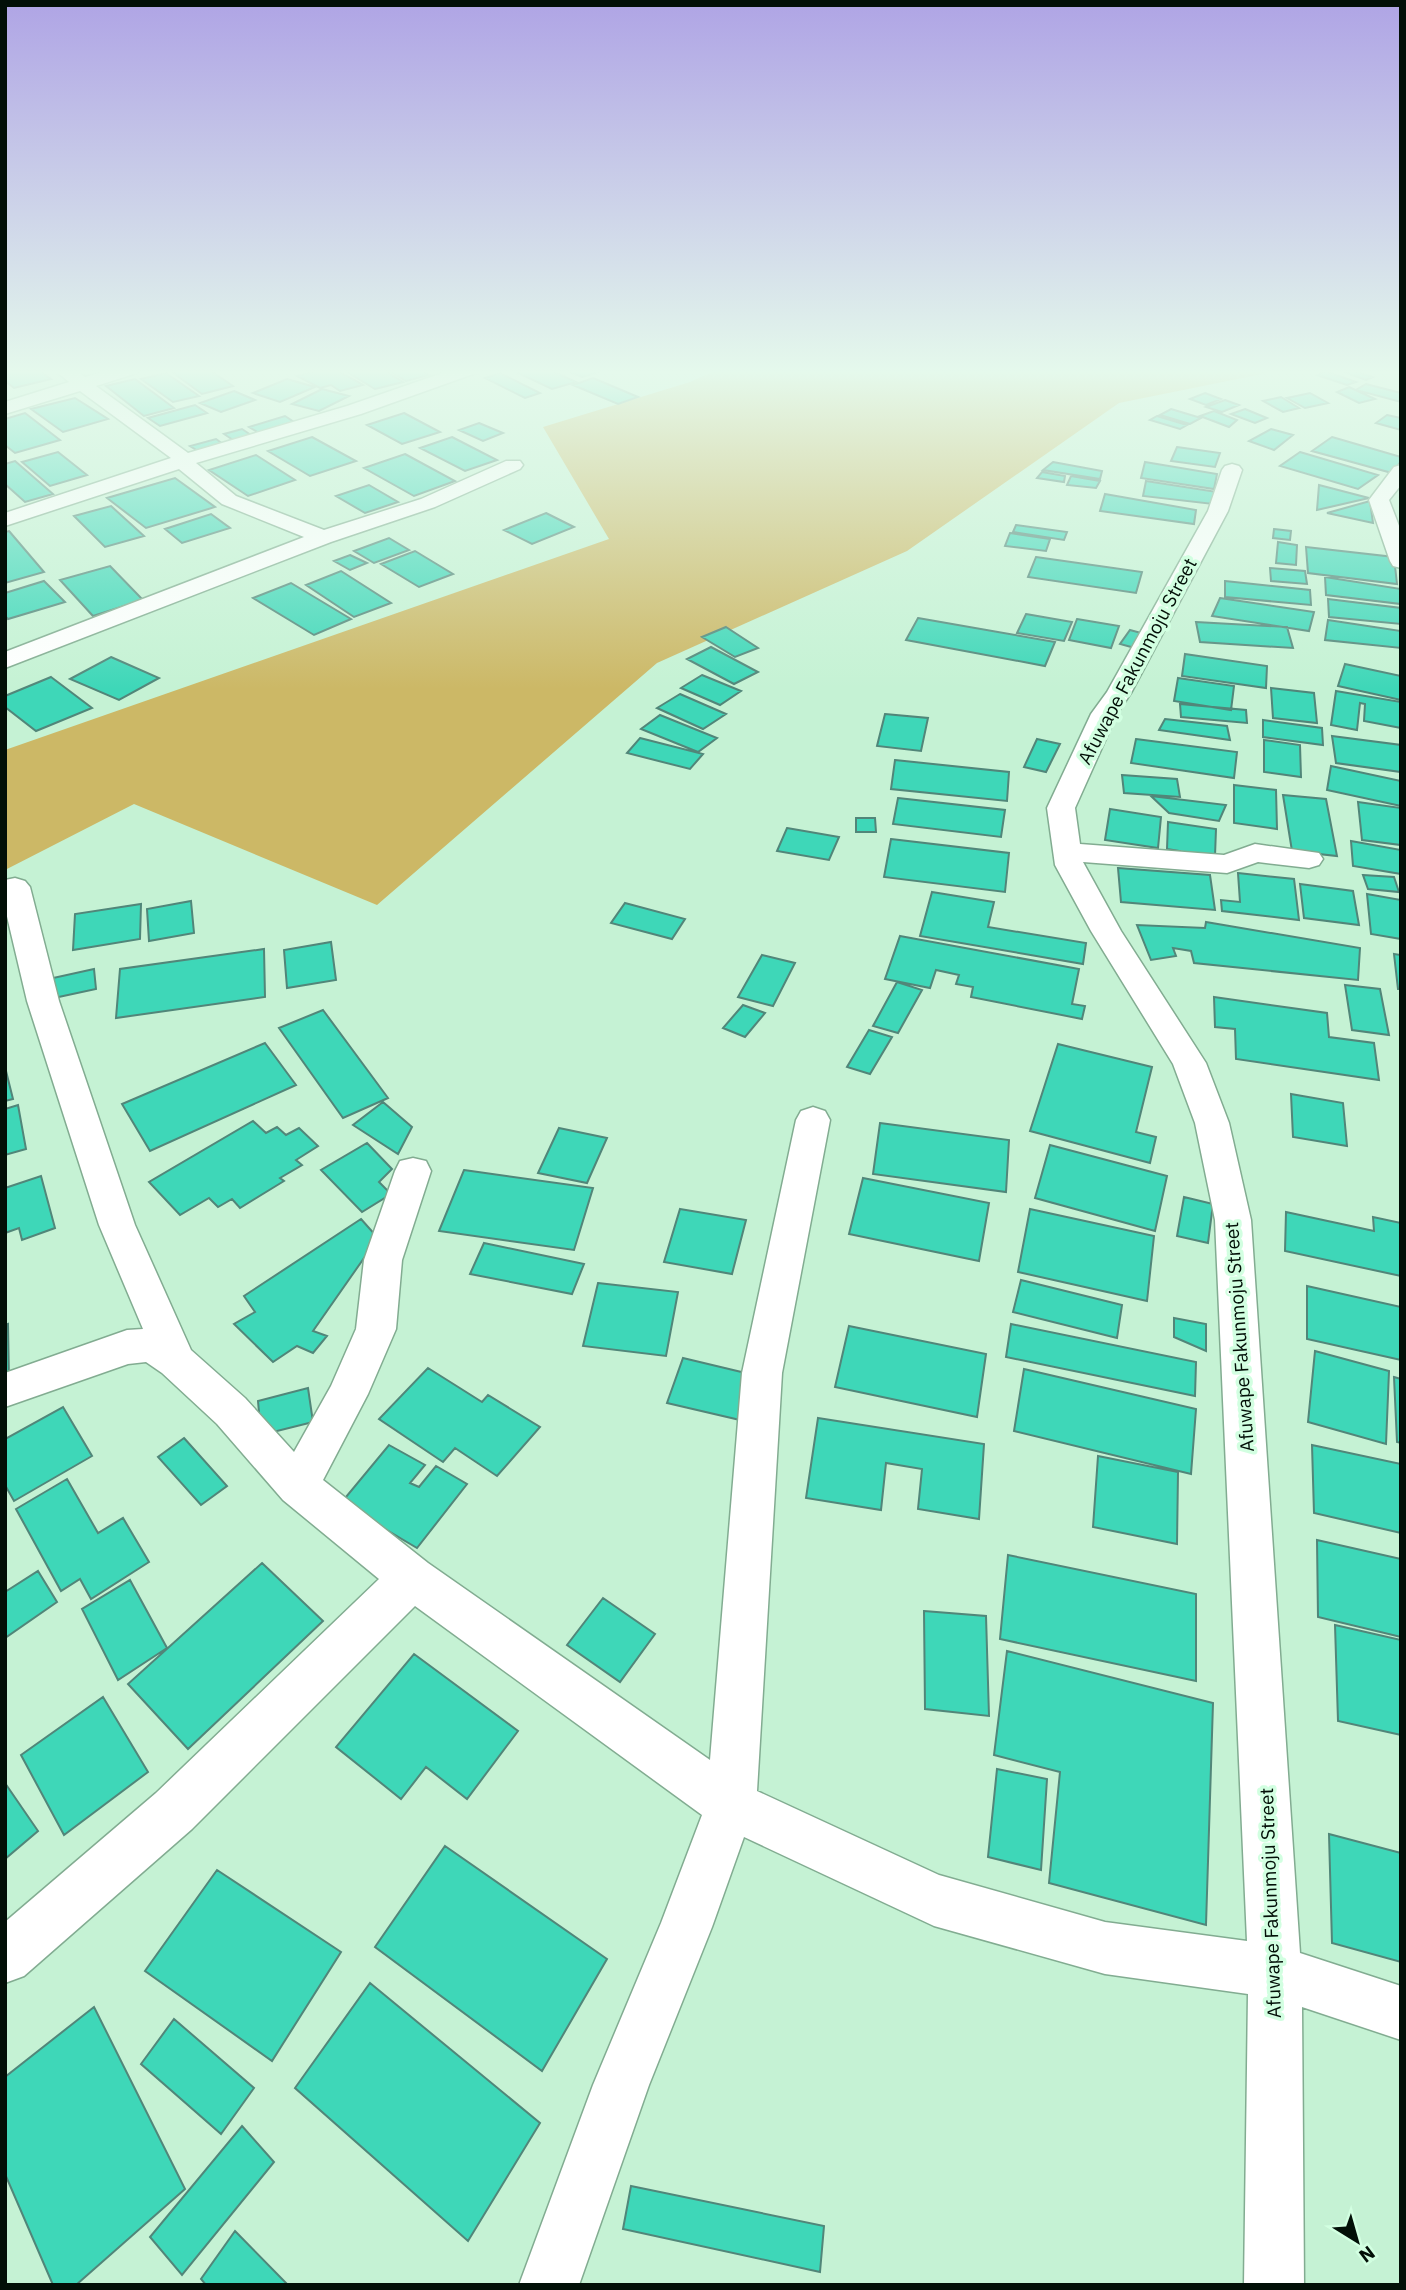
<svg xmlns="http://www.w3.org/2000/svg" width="1406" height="2290" viewBox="0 0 1406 2290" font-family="'IBM Plex Sans',sans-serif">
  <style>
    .green { fill: #ccb866 }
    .building { fill: #3ed7b8; stroke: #518679; stroke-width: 2 }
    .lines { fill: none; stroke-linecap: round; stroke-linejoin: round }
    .street-casing { stroke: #82ac91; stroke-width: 3 }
    .street { fill: #fff; fill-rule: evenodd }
    .labels { text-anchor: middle; stroke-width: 7; stroke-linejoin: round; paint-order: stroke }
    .street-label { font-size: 19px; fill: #020f07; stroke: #d2ffe1 }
  </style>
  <rect width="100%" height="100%" fill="#c5f2d4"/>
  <path class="green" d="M719,369H1287L1119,403L907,551L657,663L377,905L134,804L5,870V750L609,539L543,427L690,382Z"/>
  <path class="building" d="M5,369H37L51,379L14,388L5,381Z
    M168,369H208L233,386L202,394Z
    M323,369H335L363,385L340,391L331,385L320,388L297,376Z
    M342,369H382L403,382L375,389Z
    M386,369H419L429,375L406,381Z
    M522,369H548L576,382L552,389L514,371Z
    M563,369H609L582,377Z
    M1336,369H1349L1373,377L1366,380Z
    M1325,371L1356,382L1347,385L1317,375Z
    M166,373L199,396L173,402L141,379Z
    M500,373L540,393L525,398L485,378Z
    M593,378L638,397L618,404L573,385Z
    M135,379L174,408L144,416L106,386Z
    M287,379L315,387L280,402L253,393Z
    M1366,384L1401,393V402L1356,390Z
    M1349,387L1375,399L1359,403L1337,392Z
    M322,389L349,396L319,411L292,404Z
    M234,391L255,400L221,412L200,403Z
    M1205,393L1221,399L1206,405L1190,399Z
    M1310,393L1328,403L1305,408L1287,398Z
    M1281,397L1299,408L1283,412L1263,401Z
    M75,398L108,419L63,432L31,409Z
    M1225,400L1239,405L1222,412L1206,407Z
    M195,405L207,413L160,426L148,418Z
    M1171,409L1201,418L1190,424L1160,415Z
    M1245,409L1267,418L1255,423L1231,414Z
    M1214,411L1237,420L1229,427L1200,416Z
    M25,413L60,440L15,453L5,445V419Z
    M404,413L440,432L402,444L367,425Z
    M1387,415L1401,418V430L1376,423Z
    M285,416L294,422L259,433L249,427Z
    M1157,416L1187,425L1180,429L1150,420Z
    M479,423L503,433L483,441L459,430Z
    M242,429L251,435L233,440L224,434Z
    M1271,429L1293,435L1274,450L1249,441Z
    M312,437L356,461L310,476L268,451Z
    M452,437L497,460L465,471L420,448Z
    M1332,437L1401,457V461L1392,473L1312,451Z
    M216,439L223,444L198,451L190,446Z
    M1177,447L1220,453L1215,467L1171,461Z
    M58,452L87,475L50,486L22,462Z
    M1300,452L1378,475L1358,489L1280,466Z
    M405,454L455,481L414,496L364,468Z
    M256,455L295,480L248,496L209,470Z
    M15,461L53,494L25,502L5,484V464Z
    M1053,462L1102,471L1100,479L1043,470Z
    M1145,462L1217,474L1214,489L1141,478Z
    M1042,472L1065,476L1064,482L1037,478Z
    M1071,476L1100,481L1096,488L1067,485Z
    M175,478L215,507L146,528L107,498Z
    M1146,481L1217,492L1213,504L1143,496Z
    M369,485L398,502L365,513L336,496Z
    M1319,485L1369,498L1317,510Z
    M1105,494L1196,510L1194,524L1100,511Z
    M1370,501L1373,523L1327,513Z
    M111,506L144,536L105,547L74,516Z
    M546,513L574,527L532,544L504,530Z
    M211,514L230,528L182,543L165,529Z
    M1016,525L1067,532L1064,540L1013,532Z
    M1274,529L1291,531L1290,540L1273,538Z
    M9,531L44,572L5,583V532Z
    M1010,533L1050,539L1046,551L1005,546Z
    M389,538L409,550L374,563L354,551Z
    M1278,542L1297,545L1296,565L1276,563Z
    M1306,547L1394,557L1397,584L1308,573Z
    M415,551L453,574L419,587L381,564Z
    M350,555L367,563L350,570L334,561Z
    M1036,557L1142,572L1136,593L1028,577Z
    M110,566L143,600L93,616L60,580Z
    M1270,568L1305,571L1307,584L1271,581Z
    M341,571L391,603L354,617L306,585Z
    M1325,577L1401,589V604L1326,595Z
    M44,581L65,602L8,619L5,616V593Z
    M1225,581L1310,590L1311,605L1225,597Z
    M291,583L351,619L314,635L253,598Z
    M1220,598L1314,612L1309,631L1212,616Z
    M1328,599L1401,608V624L1329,617Z
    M1026,614L1072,622L1064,641L1017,633Z
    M918,618L1055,642L1045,666L906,640Z
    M1077,619L1119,626L1111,648L1069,640Z
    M1328,620L1401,631V648L1325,640Z
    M1196,622L1287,627L1293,648L1200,642Z
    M726,627L758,648L735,657L702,637Z
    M1130,630L1145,634L1135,648L1120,644Z
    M711,647L758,672L734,684L687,659Z
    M1185,654L1267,666L1266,688L1182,676Z
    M111,657L159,678L119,700L70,679Z
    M1345,664L1401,676V700L1338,686Z
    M702,675L741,691L720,705L681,688Z
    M51,677L92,708L36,731L5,707V696Z
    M1178,678L1234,686L1231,710L1174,701Z
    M1271,688L1314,693L1317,723L1273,718Z
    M1336,691L1401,702V728L1364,721L1365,704L1360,703L1357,730L1331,725Z
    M680,694L726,714L703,729L657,708Z
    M1180,704L1246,710L1247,723L1181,717Z
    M885,714L928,718L921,751L877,746Z
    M660,715L717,738L698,752L641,729Z
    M1165,719L1227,726L1230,740L1159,730Z
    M1263,720L1322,728L1323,745L1263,737Z
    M1332,736L1401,745V772L1336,763Z
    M640,738L703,754L690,769L627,753Z
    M1037,739L1060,744L1046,772L1024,767Z
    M1136,739L1237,752L1234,778L1131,763Z
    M1264,740L1300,745L1301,777L1264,772Z
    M895,760L1009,772L1007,801L891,789Z
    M1331,766L1401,781V806L1327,790Z
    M1122,775L1177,779L1180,797L1124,793Z
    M1234,785L1276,790L1277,829L1234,823Z
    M1283,795L1326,799L1337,856L1292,851Z
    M1151,796L1226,805L1219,821L1169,813Z
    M898,798L1005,810L1001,837L893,824Z
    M1358,802L1401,808V845L1362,840Z
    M1110,809L1161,817L1158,848L1105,840Z
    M856,818H875L876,832H856Z
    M1168,822L1216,829L1215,856L1180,857V851L1167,849Z
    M787,828L839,837L829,860L777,851Z
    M891,839L1009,853L1005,892L884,877Z
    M1351,841L1401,850V874L1353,866Z
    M1118,868L1210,875L1215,910L1121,902Z
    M1238,873L1294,879L1299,920L1222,911L1221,900L1240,902Z
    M1363,875L1394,877L1399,892L1368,889Z
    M1300,884L1353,891L1359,925L1304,918Z
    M932,892L994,902L988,927L1086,943L1083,964L920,936Z
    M1367,894L1401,900V939L1371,934Z
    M191,901L194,933L149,941L147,909Z
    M625,903L685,919L672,939L611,923Z
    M141,904L140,939L73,950L75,914Z
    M1206,922L1360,948L1358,980L1194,963L1191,951L1173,948L1176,956L1151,960L1137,925L1205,928Z
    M900,936L1079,969L1072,1004L1085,1006L1082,1019L971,997L973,987L956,984L959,975L936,970L930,988L885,979Z
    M331,942L336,980L287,988L284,950Z
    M264,949L265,997L116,1018L120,969Z
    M1394,954L1401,955V989H1398Z
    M762,955L795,963L773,1006L738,997Z
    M94,969L96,989L54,998L53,978Z
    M897,982L922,990L898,1033L873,1026Z
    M1345,985L1380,989L1389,1035L1352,1030Z
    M1214,997L1327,1013L1329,1037L1374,1043L1379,1080L1236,1059L1235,1029L1215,1027Z
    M743,1005L765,1013L745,1037L723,1028Z
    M323,1010L388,1098L343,1118L279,1028Z
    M869,1030L892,1037L870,1074L847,1067Z
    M265,1043L296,1085L150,1151L122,1104Z
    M1058,1044L1152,1067L1136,1132L1156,1137L1150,1163L1030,1131Z
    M5,1067L13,1099L5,1101Z
    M1291,1094L1343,1103L1347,1146L1293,1137Z
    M383,1102L412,1127L398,1154L353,1125Z
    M18,1105L26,1149L5,1155V1109Z
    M253,1121L266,1133L277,1127L286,1135L299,1128L318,1146L296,1160L302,1165L280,1178L284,1181L240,1208L232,1199L218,1207L209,1198L180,1215L149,1182Z
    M880,1123L1009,1140L1006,1192L873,1174Z
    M559,1128L607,1138L587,1183L538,1173Z
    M367,1143L392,1169L379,1182L391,1194L362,1212L321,1170Z
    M1050,1145L1167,1176L1155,1231L1035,1198Z
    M464,1170L593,1188L574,1250L439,1231Z
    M41,1176L55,1228L22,1240L19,1228L5,1233V1188Z
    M863,1178L989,1203L979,1261L849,1234Z
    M1184,1197L1213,1204L1208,1243L1177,1236Z
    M680,1209L746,1220L732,1274L664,1262Z
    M1030,1209L1154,1236L1147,1301L1018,1272Z
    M1286,1212L1374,1231L1373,1217L1401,1223V1276L1285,1251Z
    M361,1219L378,1238L313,1331L327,1336L313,1353L297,1346L273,1362L234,1324L255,1312L244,1296Z
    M484,1243L584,1264L572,1294L470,1274Z
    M1021,1280L1122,1305L1117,1338L1013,1312Z
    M598,1283L678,1292L666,1356L583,1346Z
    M1307,1286L1401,1307V1360L1307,1339Z
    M1174,1318L1206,1324V1351L1174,1337Z
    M8,1324L9,1383L5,1384V1325Z
    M1011,1324L1196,1362L1195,1396L1006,1357Z
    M849,1326L986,1354L977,1417L835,1387Z
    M1315,1351L1389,1371L1386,1444L1308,1422Z
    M683,1358L754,1375L740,1420L667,1403Z
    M428,1368L482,1402L488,1395L540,1427L497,1476L455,1448L443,1462L379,1419Z
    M1024,1369L1196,1409L1191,1474L1014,1431Z
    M1394,1377L1401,1379V1443L1397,1442Z
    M308,1388L313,1422L261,1435L258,1401Z
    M63,1407L92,1456L14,1501L5,1485V1439Z
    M818,1418L984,1444L979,1519L918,1509L922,1469L886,1463L881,1510L806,1498Z
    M184,1438L227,1486L201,1505L158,1457Z
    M389,1445L425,1465L410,1483L419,1487L436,1466L467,1484L417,1548L341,1503Z
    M1312,1445L1401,1464V1533L1314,1513Z
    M1098,1456L1178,1472L1177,1544L1093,1527Z
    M67,1479L98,1533L123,1518L149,1562L91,1599L80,1579L61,1591L16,1509Z
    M1317,1540L1401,1559V1637L1318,1617Z
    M1008,1555L1196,1594V1681L1000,1639Z
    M262,1563L323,1621L188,1749L128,1684Z
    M38,1571L57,1602L5,1638V1592Z
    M130,1580L167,1648L118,1680L82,1609Z
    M603,1598L655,1634L620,1682L567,1645Z
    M924,1611L986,1616L989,1716L925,1709Z
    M1335,1625L1401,1640V1735L1338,1721Z
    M1007,1651L1213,1703L1206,1925L1049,1883L1060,1772L994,1755Z
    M414,1654L518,1731L467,1799L426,1767L401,1799L336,1747Z
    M103,1697L148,1772L64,1835L21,1755Z
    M997,1769L1047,1779L1041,1870L988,1857Z
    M5,1783L38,1831L5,1859Z
    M1329,1834L1401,1853V1962L1332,1943Z
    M445,1846L607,1959L542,2071L375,1947Z
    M217,1870L341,1952L272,2061L145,1971Z
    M370,1983L540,2123L468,2241L295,2088Z
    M94,2007L185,2189L76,2285H53L5,2174V2077Z
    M174,2019L254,2088L221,2134L141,2064Z
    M242,2126L274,2162L182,2275L150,2237Z
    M631,2186L824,2226L820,2272L623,2229Z
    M235,2231L288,2285H206L201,2279Z"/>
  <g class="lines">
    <g class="street-casing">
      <path id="street" d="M53,369H73L85,377L114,369H140L137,373L96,386L188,453L347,406L454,369H479L476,373L361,414L196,463L236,496L324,530L421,499L506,461H520L523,465L520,469L435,507L331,542L5,668V652L304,537L222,504L179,469L5,526V513L171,458L80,391L5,414V402L69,382Z
        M1232,464L1239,466L1242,470L1228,511L1131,693L1117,714L1075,808L1080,844L1224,855L1255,844L1319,853L1323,859L1319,865L1309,868L1258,862L1227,873L1083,862L1121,931L1206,1063L1229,1123L1251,1220L1300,1953L1401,1986V2040L1302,2007L1304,2285H1244L1248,1994L1105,1974L934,1926L744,1837L712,1927L649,2085L579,2285H519L593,2085L661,1923L702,1815L415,1606L192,1829L24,1976L5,1983V1922L156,1793L379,1579L283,1500L217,1424L162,1373L146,1362L128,1364L5,1407V1373L127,1330L143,1329L99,1225L27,1001L5,908V880L15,878L25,881L30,887L59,1001L135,1225L191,1350L245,1398L294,1452L331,1386L356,1329L364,1260L395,1171L400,1161L413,1158L426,1161L431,1171L402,1260L396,1329L368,1394L323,1480L428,1563L710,1760L742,1373L796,1120L801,1111L813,1107L825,1111L830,1120L782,1373L757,1791L939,1875L1105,1922L1247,1941L1215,1220L1195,1123L1173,1064L1091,931L1055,865L1047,808L1091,714L1107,692L1208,511L1222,470L1225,466Z
        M1401,465V485L1389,500L1401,531V568L1393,566L1390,561L1369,500L1394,467Z"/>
    </g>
    <use href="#street" class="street"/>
  </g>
  <linearGradient id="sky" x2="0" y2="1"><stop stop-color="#afa4e5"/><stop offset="0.54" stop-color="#e5f9ec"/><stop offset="1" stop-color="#e5f9ec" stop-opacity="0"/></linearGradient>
  <rect width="1406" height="689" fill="url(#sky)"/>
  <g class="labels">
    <g class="street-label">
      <text transform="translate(1137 661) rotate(-62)" y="7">Afuwape Fakunmoju Street</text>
      <text transform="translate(1239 1337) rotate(-94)" y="7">Afuwape Fakunmoju Street</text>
      <text transform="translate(1270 1903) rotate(-92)" y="7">Afuwape Fakunmoju Street</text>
    </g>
  </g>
  <rect width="1406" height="2290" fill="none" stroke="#020f07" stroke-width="14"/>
  <g transform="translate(1357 2241) rotate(143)" stroke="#d2ffe1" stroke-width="5" paint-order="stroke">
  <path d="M0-5L12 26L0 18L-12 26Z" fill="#020f07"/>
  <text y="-10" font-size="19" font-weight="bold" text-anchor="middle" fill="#020f07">N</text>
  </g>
</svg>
